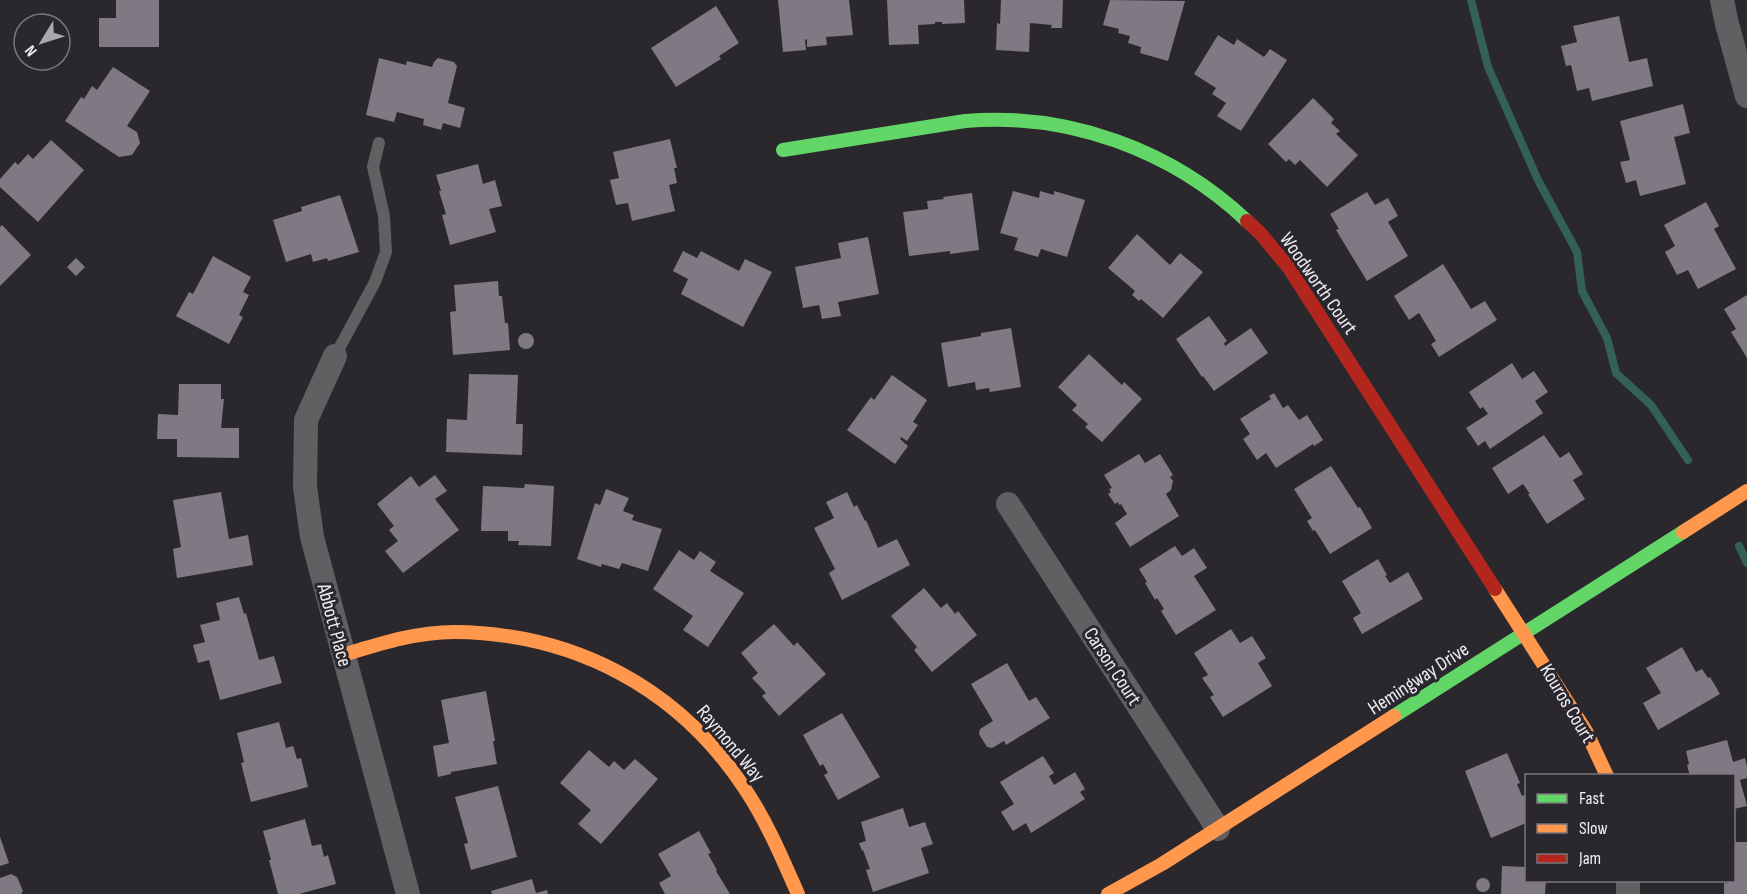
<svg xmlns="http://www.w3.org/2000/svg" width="1747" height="894" viewBox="0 0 1747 894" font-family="'Sofia Sans Condensed',sans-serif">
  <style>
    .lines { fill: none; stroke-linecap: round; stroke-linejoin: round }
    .stream { stroke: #336156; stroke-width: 8 }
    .building { fill: #7e7982 }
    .lane { stroke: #625f63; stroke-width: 12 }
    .street { stroke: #625f63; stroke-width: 24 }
    .fast { stroke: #63d668; stroke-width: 14 }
    .slow { stroke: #ff974d; stroke-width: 14 }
    .jam { stroke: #b3261e; stroke-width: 14 }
    .labels { text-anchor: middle; stroke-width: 6; stroke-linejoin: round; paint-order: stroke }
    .street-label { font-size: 20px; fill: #efedf1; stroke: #2b272e }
  </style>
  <rect width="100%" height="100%" fill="#2b282d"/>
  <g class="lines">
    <path class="stream" d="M1471,0L1488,67L1538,180L1577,252L1582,291L1607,338L1616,373L1651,405L1688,460
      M1739,546L1747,563"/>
  </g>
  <path class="building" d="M116,0H159V47H99V18H116Z
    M778,0H849L853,35L826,37L827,45L807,47V39L805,40L806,50L783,52Z
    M887,0H964L965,23L942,24V22H935V24L918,25L919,44L889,45Z
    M1001,0H1063L1062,28H1051L1052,25L1030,23L1029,52L996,50L997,23L1000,24Z
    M1110,0L1185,1L1168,61L1140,53L1141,47L1128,43L1130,36L1118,33L1119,29L1103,25Z
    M716,6L739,43L719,56L721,59L676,87L651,48Z
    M1619,16L1629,62L1647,58L1653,86L1592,101L1589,88L1577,91L1571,65L1566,66L1561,46L1577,42L1573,26Z
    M1218,35L1234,45L1237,39L1264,57L1270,49L1287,60L1241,131L1217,116L1226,103L1212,94L1216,88L1194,74Z
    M379,58L406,65L407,61L432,67L434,62L438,58L454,62L457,66L448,103L465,108L460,128L443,123L441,130L423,125L424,119L397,112L394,122L366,115Z
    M113,67L150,91L127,126L137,132L140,143L132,155L119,157L65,121L81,97L84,99L92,86L97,90Z
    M1313,98L1334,119L1331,123L1340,131L1336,134L1358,155L1327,187L1300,160L1295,165L1289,159L1286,162L1268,144Z
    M1683,104L1690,133L1674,137L1686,184L1640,196L1636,180L1626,183L1620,162L1630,160L1620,121Z
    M670,139L677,168H674L677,183L669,185L675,211L632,221L628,203L616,205L610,180L619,178L613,152Z
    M51,140L84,170L38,222L0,187V179L15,162L18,165L28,154L33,159Z
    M478,164L483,184L495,180L502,206L489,209L496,232L450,245L442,215L446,214L439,191H441L436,175Z
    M1013,191L1039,198L1040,191L1054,195V191L1085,200L1067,257L1041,249L1038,257L1014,250L1018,238L1000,233Z
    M1367,192L1375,205L1388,198L1398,216L1388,222L1408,256L1367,281L1336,230L1339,229L1330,214Z
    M972,193L979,250L950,254V251L909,256L903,212L928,209L927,201L944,199L943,197Z
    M340,195L359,252L328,261L327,258L313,262L311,254L286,262L273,220L302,211L301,207Z
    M1706,202L1719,226L1714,229L1736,269L1698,289L1688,270L1677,275L1665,252L1675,246L1664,225Z
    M2,225L31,255L0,286V227Z
    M1137,234L1170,265L1180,253L1203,272L1163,318L1141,299L1139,301L1132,295L1135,291L1108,268Z
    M868,237L879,294L838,302L841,316L822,319L819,305L803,308L795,267L841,258L838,243Z
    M683,251L697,258L701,251L739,271L745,259L772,272L743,327L681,294L688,279L673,271Z
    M213,256L251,277L243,292L249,295L239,315L243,317L229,344L176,316L189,292L193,294Z
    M76,258L85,267L76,276L67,267Z
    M1443,264L1471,309L1485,301L1497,320L1439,357L1431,344L1436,341L1419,313L1409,320L1394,296Z
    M498,281L499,296H502L505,323H508L510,350L453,355L450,312L456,311L454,285Z
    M1747,295V358L1731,332L1736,329L1724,309Z
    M1209,316L1227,341L1224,343L1225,346L1251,328L1268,353L1214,391L1203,376L1202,377L1176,339Z
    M1011,328L1021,387L990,392L989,388L976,390L975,382L948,387L941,343L981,336V333Z
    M518 341a8 8 0 1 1 16 0a8 8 0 1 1-16 0Z
    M1089,354L1122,385L1124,382L1142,399L1102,442L1085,427L1088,424L1072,410L1077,405L1058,387Z
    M1512,363L1522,379L1534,371L1548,392L1535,401L1543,413L1490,449L1485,441L1478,446L1466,428L1488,414L1483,407L1480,409L1469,392Z
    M469,374L518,375L516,424H523L522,455L446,452L447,419L467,420Z
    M892,375L927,400L913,422L918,425L907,441L901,437L900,439L908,446L895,464L847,430L871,397L874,400Z
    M179,384H221V399H224L221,428H239V458L177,457V439H157L158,414L178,415Z
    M1274,393L1283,408L1288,405L1299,420L1307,415L1323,440L1314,446L1313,444L1276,468L1266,453L1257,460L1243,439L1250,434L1240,419L1271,399L1269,396Z
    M1544,435L1560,458L1569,452L1583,474L1573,480L1585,499L1547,524L1528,494H1530L1523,484L1508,494L1492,468Z
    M1139,454L1145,463L1160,454L1173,475L1170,477L1173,481L1171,490L1166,494L1179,516L1130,547L1115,523L1127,514L1121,504L1119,505L1118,502L1115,504L1108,494L1111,492L1109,489L1112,488L1104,475Z
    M1331,466L1358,508L1360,507L1372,528L1330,554L1315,530L1313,531L1307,521L1312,518L1294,489Z
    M435,475L447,491L435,499L459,530L403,573L385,551L398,541L389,530L394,526L377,504L411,476L419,487Z
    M525,484L554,486L551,546L518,545L519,541H508V531H481L483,486L524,488Z
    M606,489L629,498L623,511L634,515L632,520L662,529L648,571L622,563L619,569L602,564L601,567L577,559L595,503L600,505Z
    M221,492L229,539L248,535L253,565L177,578L173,549L181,547L173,500Z
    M847,492L854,507L857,505L865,521L866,520L878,548L897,539L910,565L842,600L829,573L835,569L814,528L834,518L826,502Z
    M1175,546L1182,556L1194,548L1207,568L1194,576L1216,610L1176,635L1161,611L1164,609L1157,598L1155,600L1145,583L1147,582L1139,569Z
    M679,550L694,560L700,551L716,562L710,571L744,593L708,647L683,630L693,616L653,589Z
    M1378,559L1387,575L1385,576L1390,583L1408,572L1423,599L1362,634L1353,618L1361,613L1342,581Z
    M924,588L941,608L947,603L955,614L958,611L977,635L932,672L914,650L917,647L891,616Z
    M239,597L244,614L246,613L259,660L274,656L282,683L220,700L209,660L198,663L193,645L205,642L200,625L220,620L216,603Z
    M774,624L794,646L797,642L826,674L779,716L762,696L766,693L752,678L758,673L741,653Z
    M1231,629L1240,643L1252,636L1266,658L1258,663L1272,686L1223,717L1210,697L1214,695L1202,678L1208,675L1194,653Z
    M1682,647L1696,672L1702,669L1708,678L1710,677L1720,694L1658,730L1643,703L1661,693L1646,668Z
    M1007,663L1029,701L1036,697L1050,718L1006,745L1004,741L992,748L987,747L979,734L980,729L993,721L971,684Z
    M486,691L495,741H493L497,764L451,772V774L438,777L433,746L449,743L441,700Z
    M842,713L880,777L838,800L824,775L828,773L823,764L820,766L803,735Z
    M279,722L286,748L293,746L297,759L301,758L308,787L251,802L241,763L244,762L237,733Z
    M1727,740L1733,762L1745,758L1747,767V778L1740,780L1747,806L1734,809V776H1690L1687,765L1689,764L1686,751Z
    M589,750L609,767L614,761L624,770L635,759L658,779L601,844L578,824L591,810L560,783Z
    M1507,753L1520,783L1517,784L1522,796L1526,794V823L1491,838L1465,771Z
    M1043,756L1054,773L1049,776L1054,785L1075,772L1085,789L1080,792L1085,799L1031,833L1026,823L1013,831L1001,812L1014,804L1000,782Z
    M498,786L517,857L471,870L464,844L468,843L455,797Z
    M903,808L909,827L925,822L933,844L921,848L929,873L873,892L866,870L870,869L863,850L862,851L859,843L866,841L861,822Z
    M305,819L312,846L321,844L324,857L328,855L336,884L299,894H278L269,860H271L263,831Z
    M699,831L711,853L708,854L717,870L716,871L730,894H665L659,883L671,876L658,854Z
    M0,837L9,863L0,866Z
    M1735,842H1747V894H1724V883H1728V880H1734V868H1735Z
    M1502,866L1526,867V880H1546L1545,894H1501Z
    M11,874L17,877L23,891L21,894H0V878Z
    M1476 885a7 7 0 1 1 14 0a7 7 0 1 1-14 0Z
    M532,879L536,893L547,890L548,894H492L491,891Z"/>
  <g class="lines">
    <path class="lane" d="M335,356L375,282L386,252L384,216L373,167L379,143"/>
    <path class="street" d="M1722,0L1727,24L1747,96
      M335,356L306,420L305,487L312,537L408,894
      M1008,504L1218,829
      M1628,894V880"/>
    <path class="fast" d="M783,150L965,121C1068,112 1172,150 1247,221
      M1394,716L1683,532"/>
    <path class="slow" d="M1683,532L1747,491
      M1495,589L1586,731L1607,776
      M343,655C379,644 416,632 454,632C574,633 679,688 745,789C767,822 782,858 798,894
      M1108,894L1162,864L1394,716"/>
    <path class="jam" d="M1247,221L1260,233L1289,268L1495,589"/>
  </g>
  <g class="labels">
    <g class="street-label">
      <text transform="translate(1319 283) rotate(55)" y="7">Woodworth Court</text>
      <text transform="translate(335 625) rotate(75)" y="7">Abbott Place</text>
      <text transform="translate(1113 666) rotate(57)" y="7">Carson Court</text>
      <text transform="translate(1418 678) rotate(-33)" y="7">Hemingway Drive</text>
      <text transform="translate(1568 703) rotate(59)" y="7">Kouros Court</text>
      <text transform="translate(731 743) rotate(50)" y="7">Raymond Way</text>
    </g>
  </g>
  <rect x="1525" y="774" width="210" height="108" fill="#2b272e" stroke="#79767c" stroke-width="1.5"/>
  <rect x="1537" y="794" width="30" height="9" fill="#63d668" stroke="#79767c" stroke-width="1.5"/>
  <text x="1579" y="804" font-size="18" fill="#efedf1">Fast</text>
  <rect x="1537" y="824" width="30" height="9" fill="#ff974d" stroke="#79767c" stroke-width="1.5"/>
  <text x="1579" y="834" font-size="18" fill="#efedf1">Slow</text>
  <rect x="1537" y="854" width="30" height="9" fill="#b3261e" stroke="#79767c" stroke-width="1.5"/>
  <text x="1579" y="864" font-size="18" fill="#efedf1">Jam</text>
  <g transform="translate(42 42) rotate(232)"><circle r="28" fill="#2b272e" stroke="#79767c" stroke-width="1.5"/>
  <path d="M0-4.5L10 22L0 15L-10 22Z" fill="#aaa8ac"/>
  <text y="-9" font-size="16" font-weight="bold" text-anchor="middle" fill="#efedf1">N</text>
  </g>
</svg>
